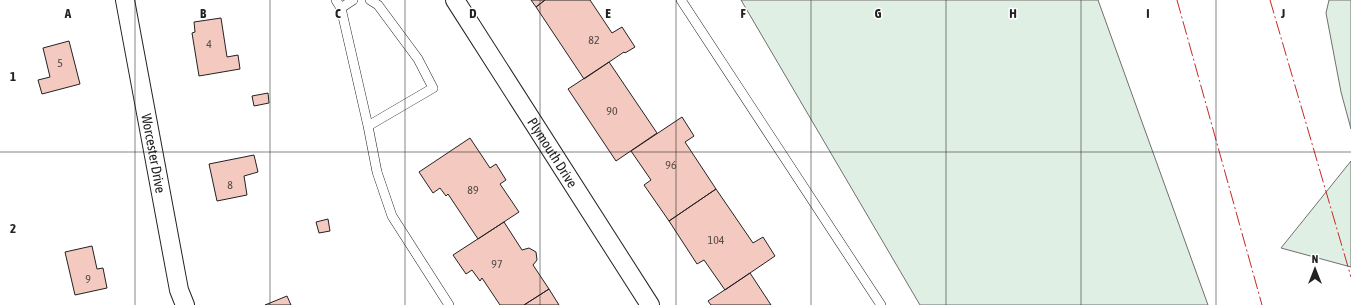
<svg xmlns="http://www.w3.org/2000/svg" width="1351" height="305" viewBox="0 0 1351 305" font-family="'Asap Condensed',sans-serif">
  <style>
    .green { fill: #e0efe3; stroke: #6f6f6f }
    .building { fill: #f3c9c0; stroke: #222 }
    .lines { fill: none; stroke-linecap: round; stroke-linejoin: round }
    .service-casing { stroke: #222; stroke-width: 10 }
    .minor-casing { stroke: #222; stroke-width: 20 }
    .service { stroke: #fff; stroke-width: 9 }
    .minor { stroke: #fff; stroke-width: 18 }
    .power { stroke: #c62828; stroke-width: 1; stroke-dasharray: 14 3 2 3; stroke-linecap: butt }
    .grid { fill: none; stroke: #222; stroke-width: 1; stroke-opacity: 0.55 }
    .labels { text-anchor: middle; stroke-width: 3; stroke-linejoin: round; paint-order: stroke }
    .number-label { font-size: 12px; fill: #564c4a }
    .street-label { font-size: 14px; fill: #222; stroke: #fff }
    .grid-label { font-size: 13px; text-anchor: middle; font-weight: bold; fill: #222; stroke: #fff; stroke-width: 3; stroke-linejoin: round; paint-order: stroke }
  </style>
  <rect width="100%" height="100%" fill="#fff"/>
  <path class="green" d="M741,0H1098L1208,305H920Z
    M1329,0H1351V129L1341,92L1326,13Z
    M1351,161V267L1281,248Z"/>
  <path class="building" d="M531,0H545L536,7Z
    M545,0H590L612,33L622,27L635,47L625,53L624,52L584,79L536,7Z
    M221,18L227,57L238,55L240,69L199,76L192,33L195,32L194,22Z
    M69,41L80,84L42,94L38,80L50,77L43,48Z
    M609,62L657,133L616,161L568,89Z
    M268,93L269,103L254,106L252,96Z
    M682,117L694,136L685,142L716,189L669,221L644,185L651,180L631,151Z
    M470,138L490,168L496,164L506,180L500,184L519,212L478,239L448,194L446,196L440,188L433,193L419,172Z
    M254,155L258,172L244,176L247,195L217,201L209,164Z
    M716,189L753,243L763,237L775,256L725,290L704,260L697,264L669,221Z
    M328,219L330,231L319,233L316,222Z
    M504,222L522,250L529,248L536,252L537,260L533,265L549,289L524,305H500L482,278L480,281L472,270L466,274L453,255Z
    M92,246L97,269L103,268L107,288L75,295L65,252Z
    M750,273L771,305H711L708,301Z
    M549,289L559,305H524Z
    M287,296L291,305H265Z"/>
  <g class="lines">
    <g class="service-casing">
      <path id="service" d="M336,0L341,8L368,126L433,88L418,59L378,5L370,0
        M681,0L881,305
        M341,8L353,0
        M368,126L377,172L392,216L449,305"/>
    </g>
    <g class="minor-casing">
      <g id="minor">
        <path id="s1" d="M125,0L179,290L185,305"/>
        <path id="s2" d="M455,0L650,305"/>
      </g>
    </g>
    <use href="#service" class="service"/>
    <use href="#minor" class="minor"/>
    <path class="power" d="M1177,0L1262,305
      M1270,0L1351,277"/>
  </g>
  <path class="grid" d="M135,0V305M270,0V305M405,0V305M540,0V305M676,0V305M811,0V305M946,0V305M1081,0V305M1216,0V305M0,152H1351"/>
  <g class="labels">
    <g class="number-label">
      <text x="594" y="44">82</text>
      <text x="209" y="48">4</text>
      <text x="60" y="67">5</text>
      <text x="612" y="115">90</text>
      <text x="671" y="169">96</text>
      <text x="230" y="189">8</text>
      <text x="473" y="194">89</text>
      <text x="716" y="244">104</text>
      <text x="497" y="268">97</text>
      <text x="88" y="283">9</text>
    </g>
    <g class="street-label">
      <text dy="5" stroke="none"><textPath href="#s1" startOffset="156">Worcester Drive</textPath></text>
      <text dy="5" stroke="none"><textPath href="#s2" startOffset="181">Plymouth Drive</textPath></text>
    </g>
  </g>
  <g class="grid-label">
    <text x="68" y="18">A</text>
    <text x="203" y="18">B</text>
    <text x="338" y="18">C</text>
    <text x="473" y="18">D</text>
    <text x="608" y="18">E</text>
    <text x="743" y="18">F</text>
    <text x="878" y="18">G</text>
    <text x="1013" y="18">H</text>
    <text x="1148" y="18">I</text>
    <text x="1283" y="18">J</text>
    <text x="13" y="81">1</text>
    <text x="13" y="233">2</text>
  </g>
  <g transform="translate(1315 269)" stroke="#ffffff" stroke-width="3" paint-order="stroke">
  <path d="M0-3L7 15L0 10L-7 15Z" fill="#222222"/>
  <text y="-6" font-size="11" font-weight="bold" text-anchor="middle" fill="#222222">N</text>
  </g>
</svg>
